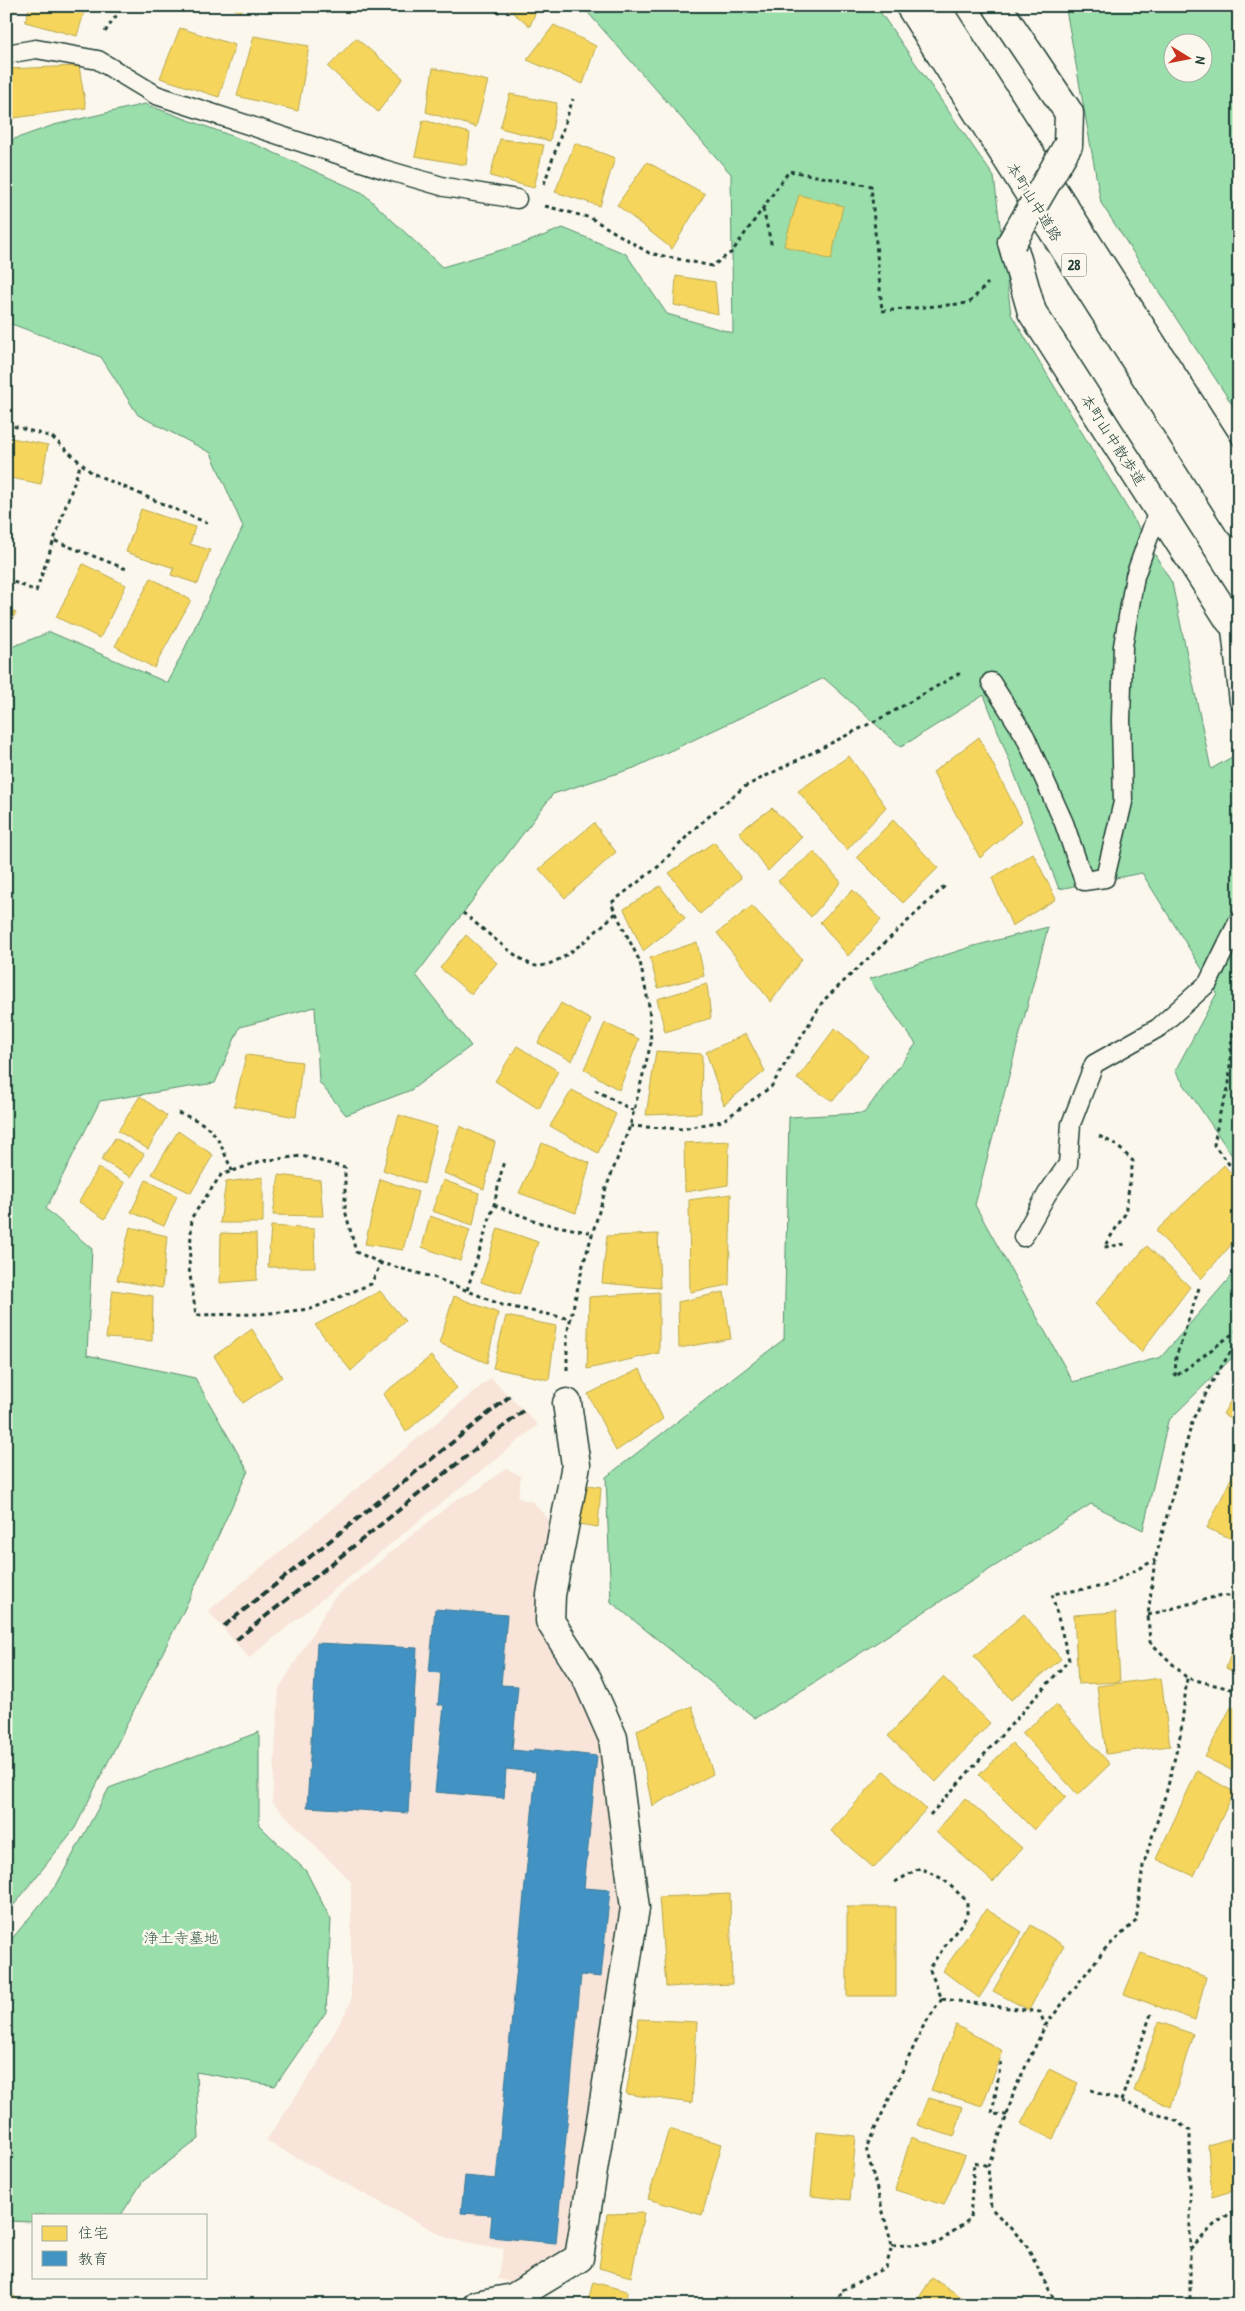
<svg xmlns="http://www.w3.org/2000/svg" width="1245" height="2311" viewBox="0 0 1245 2311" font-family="'Patrick Hand','Klee One',sans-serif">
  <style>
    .built { fill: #f8e4d8 }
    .green { fill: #99deab; stroke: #5c8e70; fill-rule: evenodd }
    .homes { fill: #f6d55c; stroke: #b6a750 }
    .schools { fill: #4393c3; stroke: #387998 }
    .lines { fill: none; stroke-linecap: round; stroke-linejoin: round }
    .lane-casing { stroke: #1f3d34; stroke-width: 21 }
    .street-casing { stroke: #1f3d34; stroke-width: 31 }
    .highway-casing { stroke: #1f3d34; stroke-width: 31 }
    .path { stroke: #1f3d34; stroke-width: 3; stroke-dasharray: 4 4; stroke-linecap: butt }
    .lane { stroke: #fbf7ec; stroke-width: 18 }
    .street { stroke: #fbf7ec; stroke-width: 28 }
    .highway { stroke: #fbf7ec; stroke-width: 28 }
    .rail { stroke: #1f3d34; stroke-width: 4; stroke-dasharray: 8 4; stroke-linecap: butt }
    .street-bridge-casing { stroke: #1f3d34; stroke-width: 31; stroke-linecap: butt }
    .street-bridge { stroke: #fbf7ec; stroke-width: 28 }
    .labels { text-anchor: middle; stroke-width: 5; stroke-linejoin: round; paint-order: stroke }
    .shield { fill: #fbf7ec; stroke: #61756b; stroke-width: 1 }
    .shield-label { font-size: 14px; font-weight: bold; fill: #1f3d34 }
    .street-label { font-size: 15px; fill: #1f3d34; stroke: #fbf7ec }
    .park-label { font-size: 15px; fill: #375d4c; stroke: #fbf7ec }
  </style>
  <rect width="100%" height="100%" fill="#fbf7ec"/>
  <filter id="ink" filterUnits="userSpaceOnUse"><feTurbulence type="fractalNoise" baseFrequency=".02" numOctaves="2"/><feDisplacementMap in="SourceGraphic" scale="10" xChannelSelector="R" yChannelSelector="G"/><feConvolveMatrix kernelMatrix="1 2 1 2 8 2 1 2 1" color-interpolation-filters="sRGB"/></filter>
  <g filter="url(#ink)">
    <path class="built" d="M491,1378L538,1425L249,1658L208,1611Z
      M506,1468L521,1476L518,1498L533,1502L557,1529L539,1609L554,1656L581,1685L603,1737L625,1908L595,2070L599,2119L578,2239L514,2283L498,2279L504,2249L449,2239L266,2141L316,2066L351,2002V1882L272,1802L279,1689L333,1599L457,1499L476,1491Z"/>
    <path class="green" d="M582,6H876L994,177L1011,314L1172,583L1211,769L1239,753V1166L1175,1071L1217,993L1142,873L1059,889L984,695L901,747L824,678L634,768L553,794L416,975L471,1046L411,1090L346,1115L319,1082L315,1007L240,1027L215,1083L100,1101L46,1209L92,1249L87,1355L195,1378L248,1471L184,1610L75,1828L6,1915V649L50,632L168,683L243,527L211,453L138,415L101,357L6,322V142L54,125L145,104L259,146L363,193L442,267L522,244L563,228L626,254L667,314L733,333L731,174Z
      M1064,6H1239V415L1101,203L1067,15ZM1172,42H1202V72H1172Z
      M1048,927L975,1205L1073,1382L1161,1357L1239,1267V1351L1168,1421L1143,1530L1091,1504L811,1685L755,1718L611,1602L606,1477L784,1339L789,1117L864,1113L916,1044L869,979L974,946Z
      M259,1732V1825L306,1871L331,1920L326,2012L275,2086L196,2072L199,2139L143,2181L121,2215H34V2222L6,2221V1946L57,1884L109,1788Z"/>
    <path class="homes" d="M6,6H16L15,11L6,8Z
      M30,6H86L77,36L25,22Z
      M230,6H244L240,12Z
      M504,6H538L530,26Z
      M554,25L596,46L583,84L527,60Z
      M180,28L235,45L219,97L160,78Z
      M254,36L309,46L298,111L237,96Z
      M356,38L403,78L378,112L328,67Z
      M79,66L86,108L7,119L6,69Z
      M433,68L488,81L476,127L426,112Z
      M510,94L557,103L550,141L500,128Z
      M423,120L470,133L466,165L415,156Z
      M500,139L544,145L534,188L490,176Z
      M575,143L615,158L600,206L555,192Z
      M647,162L705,194L672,249L617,205Z
      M799,195L843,206L831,260L784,246Z
      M676,276L715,282L718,314L674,305Z
      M6,437L48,445L41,484L6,477Z
      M141,509L195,527L190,544L210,550L198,584L171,575L174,568L126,552Z
      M83,564L126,585L100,638L56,617Z
      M151,578L191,600L154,668L115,646Z
      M6,591L13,594L6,607Z
      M6,607L16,613L6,628Z
      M979,737L1022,821L980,858L933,772Z
      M849,756L886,807L847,850L798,791Z
      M772,808L802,837L768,871L739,832Z
      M893,820L938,868L903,903L857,857Z
      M594,823L616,852L565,898L539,869Z
      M714,842L741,878L700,914L669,873Z
      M814,852L841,882L811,917L778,881Z
      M1033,853L1056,899L1012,926L992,878Z
      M660,886L685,918L643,951L624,909Z
      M853,890L881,920L848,956L820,922Z
      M752,906L802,959L771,1002L717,933Z
      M466,935L497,963L471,994L440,968Z
      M697,942L704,976L658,988L650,958Z
      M707,984L711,1018L665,1032L657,999Z
      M561,1003L591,1020L572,1061L538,1043Z
      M605,1023L639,1039L619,1090L584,1069Z
      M835,1028L868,1056L833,1101L797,1079Z
      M746,1034L765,1071L724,1105L706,1052Z
      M517,1046L558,1071L539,1109L495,1081Z
      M656,1051L702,1054L701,1113L646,1115Z
      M246,1055L302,1062L296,1117L234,1106Z
      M572,1090L616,1114L598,1153L550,1126Z
      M140,1096L167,1116L148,1149L118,1131Z
      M399,1115L437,1127L424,1184L383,1170Z
      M460,1126L495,1142L484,1189L444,1173Z
      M178,1131L213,1155L191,1193L152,1174Z
      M115,1138L144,1154L131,1177L101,1160Z
      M729,1141L728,1185L685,1192L684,1143Z
      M542,1143L590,1163L576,1213L519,1193Z
      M1224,1165L1239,1183V1236L1201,1279L1156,1231Z
      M98,1168L125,1183L105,1219L79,1202Z
      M279,1175L320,1180L323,1216L273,1215Z
      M263,1177V1223H220L226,1182Z
      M380,1179L418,1192L403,1250L365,1244Z
      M146,1180L177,1196L164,1226L131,1212Z
      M443,1180L479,1193L473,1225L432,1211Z
      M731,1194L729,1285L690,1292L689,1200Z
      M430,1216L470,1230L460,1261L422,1247Z
      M271,1226L314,1229L315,1267H268Z
      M130,1227L167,1236L162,1288L117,1280Z
      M498,1228L538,1242L519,1295L481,1282Z
      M221,1233L256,1234L257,1280L220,1283Z
      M658,1234L660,1288L602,1283L607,1236Z
      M1147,1246L1190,1287L1141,1352L1095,1304Z
      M113,1290L153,1296L152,1341L106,1338Z
      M380,1291L405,1321L351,1371L315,1325Z
      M659,1292V1353L587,1369L589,1297Z
      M724,1292L731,1339L679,1348L678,1302Z
      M454,1296L498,1313L487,1363L439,1343Z
      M506,1316L556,1326L549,1380L493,1368Z
      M252,1329L282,1377L243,1403L214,1356Z
      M431,1356L457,1388L406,1432L383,1394Z
      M640,1369L663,1419L616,1451L588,1394Z
      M1239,1386V1423L1223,1414Z
      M1239,1462V1542L1207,1528Z
      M581,1484L601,1487L598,1527L572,1523Z
      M1116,1612L1120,1682L1078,1684L1074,1615Z
      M1024,1614L1061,1659L1011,1700L974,1656Z
      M1239,1630V1675L1226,1668Z
      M943,1677L990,1723L936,1782L888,1736Z
      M1161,1678L1170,1746L1106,1754L1097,1686Z
      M1056,1705L1110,1764L1078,1795L1022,1733Z
      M692,1706L713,1774L652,1806L637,1730Z
      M1231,1707L1239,1711V1774L1205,1757Z
      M1012,1743L1066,1797L1034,1830L979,1775Z
      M884,1771L926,1809L874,1868L831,1831Z
      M1197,1771L1234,1792L1194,1876L1156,1859Z
      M965,1798L1022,1848L993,1882L936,1832Z
      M730,1894L732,1984L666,1987L659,1897Z
      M847,1907H896V1996H847Z
      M986,1909L1022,1932L979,1998L943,1971Z
      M1031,1925L1064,1946L1029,2010L993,1991Z
      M1141,1953L1206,1977L1195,2020L1124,1994Z
      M639,2019L697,2022L692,2103L626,2094Z
      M1159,2022L1193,2034L1171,2107L1134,2091Z
      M956,2025L1003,2051L982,2106L931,2090Z
      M1049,2069L1078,2083L1053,2139L1021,2124Z
      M928,2098L963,2107L954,2137L917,2125Z
      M669,2129L722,2144L702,2215L648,2199Z
      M817,2132L856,2136L850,2200L811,2196Z
      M1239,2136V2189L1212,2197L1208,2145Z
      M911,2137L965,2156L944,2205L895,2190Z
      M644,2213L631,2277L599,2268L607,2214Z
      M932,2278L971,2303L970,2305H914Z
      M593,2282L627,2291L626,2305H587Z
      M6,2284L20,2305H6Z
      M1138,2297L1145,2305H1131Z"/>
    <path class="schools" d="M435,1609L507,1615L501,1685L518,1686L512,1750L533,1752L534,1749L597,1756L584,1888L610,1890L601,1977L581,1975L556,2243L490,2237L492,2215L461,2213L465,2176L496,2179L536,1772L506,1769L504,1798L435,1792L444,1705H438L441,1673L429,1672Z
      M317,1643L417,1648L408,1813L307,1807Z"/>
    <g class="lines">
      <g class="lane-casing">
        <path id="lane" d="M6,54L36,49L98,60L156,95L383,169L445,187L517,199
          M1230,621L1239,702
          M991,682L1025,736L1064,823L1084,881L1105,878L1123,802L1121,720L1123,646L1135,576L1158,511
          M1023,1237L1047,1194L1068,1164L1071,1124L1094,1064L1158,1028L1208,983L1239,920"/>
      </g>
      <g class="street-casing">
        <path id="street" d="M997,6L1069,113L1068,145
          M1012,242L1032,312L1230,621L1239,619
          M477,2305L513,2298L579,2258L635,1908L613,1738L587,1679L550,1621L551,1595L576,1465L567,1403"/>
      </g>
      <g class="highway-casing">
        <path id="highway" d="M910,6L1239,523
          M935,6L1239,480"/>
      </g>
      <path class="path" d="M490,6L499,13
        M105,32L123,6
        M544,184L573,99
        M545,206L591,218L649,253L712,266L732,252L789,171L871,186L882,311L969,303L988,283
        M763,209L772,247
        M6,424L52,437L92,473L207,523
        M55,541L129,570
        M6,579L36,591L81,463
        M463,913C477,923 523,966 537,966C561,967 598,929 616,913
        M1239,993L1231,1046L1229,1086L1219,1116L1214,1145L1239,1177
        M595,1090L634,1111
        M178,1113C216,1125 218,1138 232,1171
        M630,1126L682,1129L722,1121L771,1087L823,1001L946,885
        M1099,1136L1115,1144L1133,1161L1125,1214L1104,1247L1127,1244
        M494,1205L541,1223L593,1233
        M381,1263L356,1252L345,1210V1168L302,1156L261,1161L221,1175L192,1217L189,1268L196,1315L260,1314L311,1309L371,1284L381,1263L436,1278L502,1305L571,1319
        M1199,1288L1176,1357L1175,1377L1239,1329
        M467,1290L494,1205L504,1160
        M1239,1338L1212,1382L1193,1419L1155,1560L1148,1615L1150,1642L1187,1678L1239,1691
        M567,1370V1334L583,1265L606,1188L630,1126L651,1043L649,1006L640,962L611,903L659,866L694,829L744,787L887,715L958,674L964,675
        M1148,1615L1222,1595L1239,1598
        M930,1815L1069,1660L1052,1594L1105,1586L1155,1560
        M895,1882L920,1868L943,1879L967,1901V1916L929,1968L942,1999
        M942,1999L1040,2012L1045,2026
        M1001,2062L992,2114L1007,2115
        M1091,2090L1176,2121L1190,2131V2305
        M1121,2101L1151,2014
        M892,2246L938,2243L970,2219L974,2162L988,2166
        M1190,2250L1214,2225L1239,2207
        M838,2305L841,2291L886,2267L892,2246L866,2148L924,2025L942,1999
        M971,2305L972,2302
        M1057,2305L1025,2243L991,2208L988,2166L1007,2115L1014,2091L1045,2026L1105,1949L1136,1921L1143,1866L1167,1790L1181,1732L1187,1678"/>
      <use href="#lane" class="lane"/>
      <use href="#street" class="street"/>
      <use href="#highway" class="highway"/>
      <path class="rail" d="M224,1626L510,1396
        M236,1640L523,1411"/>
      <g class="street-bridge-casing">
        <path id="street-bridge" d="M1012,242L1068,145"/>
      </g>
      <use href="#street-bridge" class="street-bridge"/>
    </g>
  </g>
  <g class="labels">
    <rect class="shield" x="1061.5" y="253.5" width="25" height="23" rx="4"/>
    <g class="shield-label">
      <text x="1074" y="270">28</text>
    </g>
    <g class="street-label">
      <text transform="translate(1034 202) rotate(58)" y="5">本町山中道路</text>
      <text transform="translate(1113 440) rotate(57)" y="5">本町山中散歩道</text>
    </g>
    <g class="park-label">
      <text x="181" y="1943">浄土寺墓地</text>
    </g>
  </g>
  <rect width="1245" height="2311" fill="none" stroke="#fbf7ec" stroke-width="25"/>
  <rect x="12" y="12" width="1220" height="2286" fill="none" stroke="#1f3d34" stroke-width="2" filter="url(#ink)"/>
  <rect x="32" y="2214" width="175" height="65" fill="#fbf7ec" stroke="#a3ada2"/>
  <rect x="42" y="2226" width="25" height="15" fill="#f6d55c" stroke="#a3ada2"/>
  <text x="78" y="2238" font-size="15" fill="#1f3d34">住宅</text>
  <rect x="42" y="2251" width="25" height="15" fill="#4393c3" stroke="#a3ada2"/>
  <text x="78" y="2264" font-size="15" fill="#1f3d34">教育</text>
  <g transform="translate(1188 58) rotate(100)"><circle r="24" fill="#fbf7ec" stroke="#a3ada2"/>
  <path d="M0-4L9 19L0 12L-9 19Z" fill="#c8321e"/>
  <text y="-8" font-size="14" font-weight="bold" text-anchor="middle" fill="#1f3d34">N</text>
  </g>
</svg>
